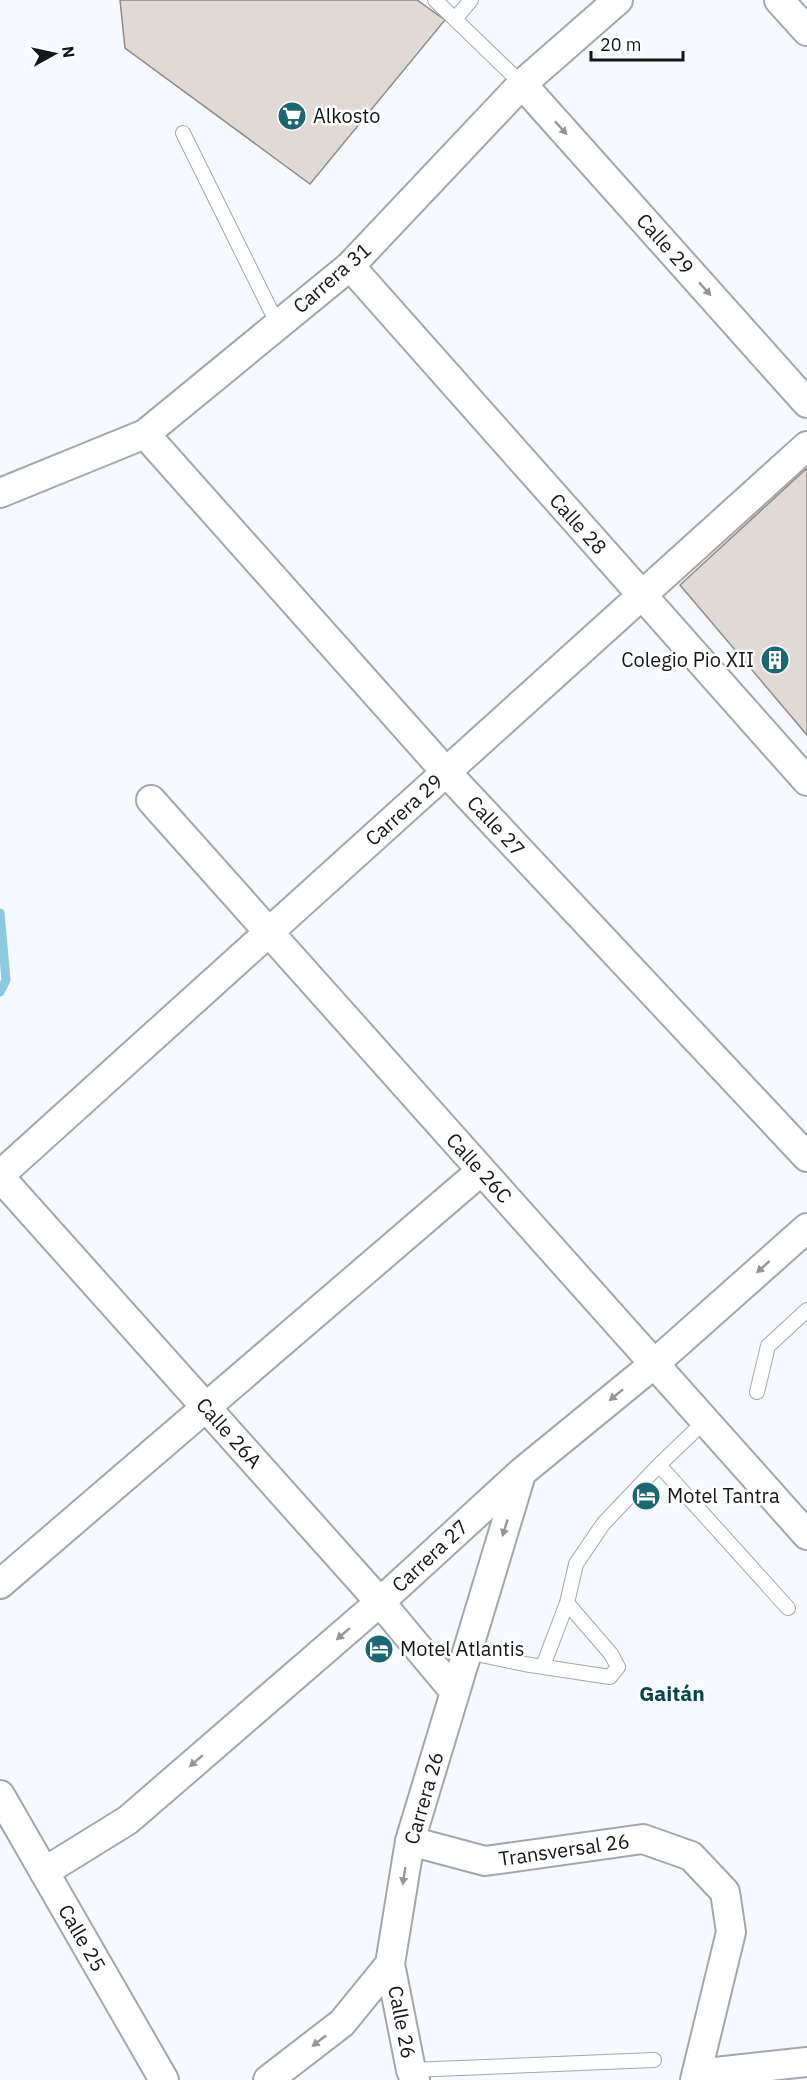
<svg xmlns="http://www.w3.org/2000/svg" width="807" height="2080" viewBox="0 0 807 2080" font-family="'IBM Plex Sans',sans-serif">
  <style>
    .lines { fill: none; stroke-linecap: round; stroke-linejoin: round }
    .stream { stroke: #8cc8de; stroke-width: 9 }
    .building { fill: #e0d9d5; stroke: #918b87; stroke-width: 1.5 }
    .lane-casing { stroke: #a4a6ac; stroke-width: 16 }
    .street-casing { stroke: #a4a6ac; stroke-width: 32 }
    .lane { stroke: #fff; stroke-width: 14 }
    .street { stroke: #fff; stroke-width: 28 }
    .oneway { fill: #969697 }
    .labels { text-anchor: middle; stroke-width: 5; stroke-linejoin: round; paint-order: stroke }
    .poi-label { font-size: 20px; fill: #151618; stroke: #fff; text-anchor: start }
    .street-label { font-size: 20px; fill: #151618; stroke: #fff }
    .neighbourhood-label { font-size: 21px; font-weight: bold; fill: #04444e; stroke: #fff }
  </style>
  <rect width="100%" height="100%" fill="#f6f9ff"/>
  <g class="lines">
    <path class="stream" d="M0,913L6,980L0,992"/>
  </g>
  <path class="building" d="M120,0H417L445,20L310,184L125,48Z
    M807,468V735L680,585Z"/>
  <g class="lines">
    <g class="lane-casing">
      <path id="lane" d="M435,0L522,84
        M455,19L471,0
        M183,133L278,325
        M757,1392L768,1346L807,1310
        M659,1465L788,1608
        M467,1652L524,1664L610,1677L618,1667L611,1654L567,1603
        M543,1666L567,1603L576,1564L603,1524L659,1465L705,1421
        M411,2070L654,2060"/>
    </g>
    <g class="street-casing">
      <path id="street" d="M779,0L807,31
        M522,84L807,403
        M350,266L807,781
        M145,434L446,772L807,1157
        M0,493L145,434L350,266L522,84L618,0
        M151,800L807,1535
        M0,1175L807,446
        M0,1177L380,1602L455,1692
        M0,1584L481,1171
        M0,1795L164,2080
        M410,1841L485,1861L643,1839L691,1856L725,1892L731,1932L695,2080
        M44,1872L128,1820L380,1602L522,1472L654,1364L807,1228
        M390,1964L411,2070L415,2080
        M697,2074L807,2062
        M268,2080L342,2023L390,1964L410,1841L521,1474"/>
    </g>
    <use href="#lane" class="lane"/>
    <use href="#street" class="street"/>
  </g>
  <defs><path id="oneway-solid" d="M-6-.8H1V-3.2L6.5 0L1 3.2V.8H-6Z" transform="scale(1.5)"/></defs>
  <g class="oneway">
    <use href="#oneway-solid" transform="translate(561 128) rotate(48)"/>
    <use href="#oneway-solid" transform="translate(705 289) rotate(48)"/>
    <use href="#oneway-solid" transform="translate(763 1267) rotate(138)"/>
    <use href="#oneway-solid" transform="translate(616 1395) rotate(141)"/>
    <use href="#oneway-solid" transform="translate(505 1528) rotate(107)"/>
    <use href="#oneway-solid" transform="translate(343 1634) rotate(139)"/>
    <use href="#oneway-solid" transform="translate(196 1761) rotate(139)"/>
    <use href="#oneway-solid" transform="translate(404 1876) rotate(99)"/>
    <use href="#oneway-solid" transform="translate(319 2041) rotate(142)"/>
  </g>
  <defs>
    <g id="supermarket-disc" transform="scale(1.5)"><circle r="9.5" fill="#1d6773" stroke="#fff"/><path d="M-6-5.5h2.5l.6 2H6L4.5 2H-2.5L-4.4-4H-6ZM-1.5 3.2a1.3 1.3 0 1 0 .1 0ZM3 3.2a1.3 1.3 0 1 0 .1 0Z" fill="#fff"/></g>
    <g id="building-disc" transform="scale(1.5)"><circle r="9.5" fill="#1d6773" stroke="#fff"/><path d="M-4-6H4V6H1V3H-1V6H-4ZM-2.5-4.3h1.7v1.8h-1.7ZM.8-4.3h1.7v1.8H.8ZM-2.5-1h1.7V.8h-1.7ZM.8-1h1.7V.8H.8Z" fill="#fff"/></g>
    <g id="hotel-disc" transform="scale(1.5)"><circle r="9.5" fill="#1d6773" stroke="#fff"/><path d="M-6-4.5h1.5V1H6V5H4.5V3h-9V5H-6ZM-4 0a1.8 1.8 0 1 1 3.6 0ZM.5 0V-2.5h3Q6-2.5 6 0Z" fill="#fff"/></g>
  </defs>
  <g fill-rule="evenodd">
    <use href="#supermarket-disc" x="292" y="116"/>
    <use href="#building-disc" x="775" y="660"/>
    <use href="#hotel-disc" x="646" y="1496"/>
    <use href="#hotel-disc" x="379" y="1649"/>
  </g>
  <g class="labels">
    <g class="poi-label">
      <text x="313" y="123">Alkosto</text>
      <text x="754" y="667" text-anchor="end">Colegio Pio XII</text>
      <text x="667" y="1503">Motel Tantra</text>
      <text x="400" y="1656">Motel Atlantis</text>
    </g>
    <g class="street-label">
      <text transform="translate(665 244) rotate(48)" y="7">Calle 29</text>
      <text transform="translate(332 278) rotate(-41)" y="7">Carrera 31</text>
      <text transform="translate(578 524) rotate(48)" y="7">Calle 28</text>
      <text transform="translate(404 810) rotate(-42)" y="7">Carrera 29</text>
      <text transform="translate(496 826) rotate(47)" y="7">Calle 27</text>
      <text transform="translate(479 1168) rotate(48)" y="7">Calle 26C</text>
      <text transform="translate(229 1433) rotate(48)" y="7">Calle 26A</text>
      <text transform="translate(430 1556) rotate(-43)" y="7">Carrera 27</text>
      <text transform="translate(424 1798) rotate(-74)" y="7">Carrera 26</text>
      <text transform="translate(564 1850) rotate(-8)" y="7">Transversal 26</text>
      <text transform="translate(82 1938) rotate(60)" y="7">Calle 25</text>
      <text transform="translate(402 2022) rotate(79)" y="7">Calle 26</text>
    </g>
    <g class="neighbourhood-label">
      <text x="672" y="1701">Gaitán</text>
    </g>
  </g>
  <g transform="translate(54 54) rotate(82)" stroke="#ffffff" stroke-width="4.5" paint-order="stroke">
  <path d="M0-4.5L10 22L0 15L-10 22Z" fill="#151618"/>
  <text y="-9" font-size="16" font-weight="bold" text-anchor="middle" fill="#151618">N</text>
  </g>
  <path d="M591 51v9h92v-9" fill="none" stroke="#151618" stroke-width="3"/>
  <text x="600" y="51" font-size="18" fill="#151618" stroke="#ffffff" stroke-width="4.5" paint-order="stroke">20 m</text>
</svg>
